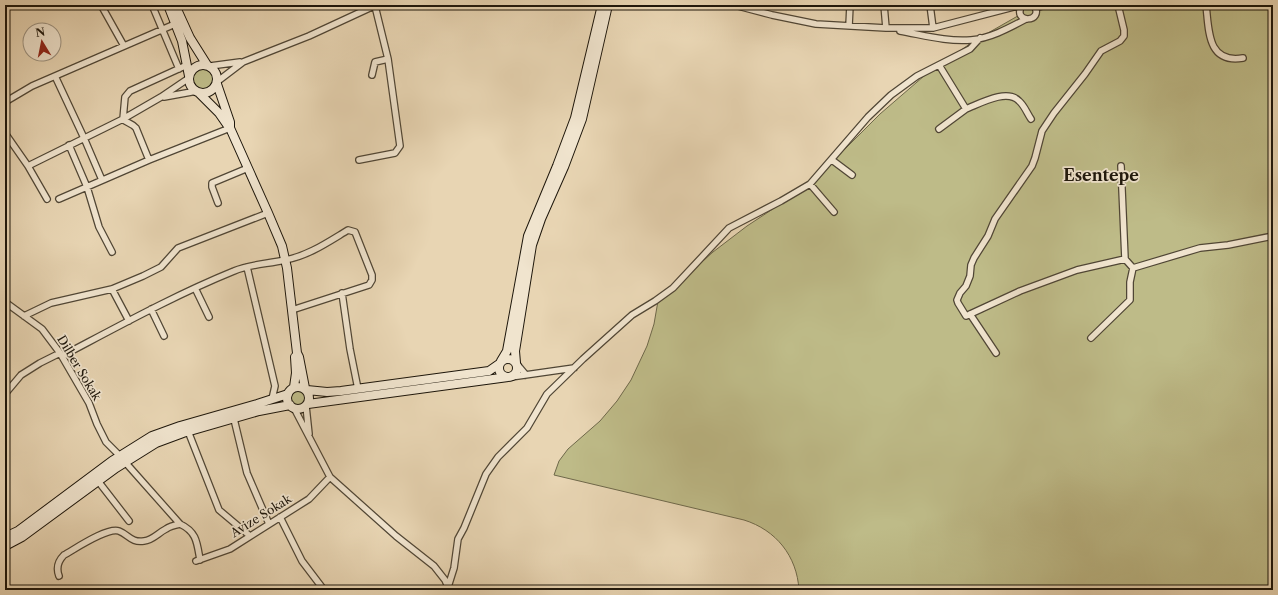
<svg xmlns="http://www.w3.org/2000/svg" width="1278" height="595" viewBox="0 0 1278 595" font-family="'Libre Caslon Text',serif">
  <style>
    .grass { fill: #bebb88; stroke: #6e684a }
    .lines { fill: none; stroke-linecap: round; stroke-linejoin: round }
    .street-casing { stroke: #504635; stroke-width: 8 }
    .secondary-casing { stroke: #1d160b; stroke-width: 10 }
    .street { stroke: #f0e4ce; stroke-width: 5.5 }
    .secondary { stroke: #f0e4ce; stroke-width: 8 }
    .labels { text-anchor: middle; stroke-width: 3.5; stroke-linejoin: round; paint-order: stroke }
    .street-label { font-size: 12px; fill: #1d160b; stroke: #f0e4ce }
    .district-label { font-size: 16px; font-weight: bold; fill: #1d160b; stroke: #f0e4ce }
  </style>
  <rect width="100%" height="100%" fill="#e8d5b3"/>
  <filter id="stains"><feTurbulence type="fractalNoise" baseFrequency=".005" numOctaves="4"/><feColorMatrix values="0 0 0 0 .2 0 0 0 0 .09 0 0 0 0 .02 0 0 0 .5 -.17"/></filter>
  <radialGradient id="worn" r=".72"><stop offset=".6" stop-color="#630" stop-opacity="0"/><stop offset="1" stop-color="#630" stop-opacity=".3"/></radialGradient>
  <path class="grass" d="M1029,5L1033,9L1044,5H1273V590H799C797,556 776,530 744,520L554,475L559,461L568,449L600,421L617,401L631,380L647,346L654,324L658,301L713,252L747,226L791,197L828,166L880,114L924,76L974,41L1023,13L1024,7Z
    M191 79a12 12 0 1 1 24 0a12 12 0 1 1-24 0Z
    M290 398a8 8 0 1 1 16 0a8 8 0 1 1-16 0Z"/>
  <g class="lines">
    <g class="street-casing">
      <path id="street" d="M101,5L124,46
        M152,5L179,69
        M734,5L772,15L816,24L886,28H933L1021,5
        M884,5L886,28
        M930,5L933,28
        M1022,5C1011,24 1045,23 1034,5
        M1118,5L1124,30V36L1120,41L1101,51L1085,74L1054,113L1042,131L1035,158L1032,166L995,219L988,236L974,258L971,265L970,276L966,286L960,293L957,300L958,303L966,316L1020,291L1077,270L1125,259L1133,268L1200,248L1228,245L1273,236
        M1206,5C1209,30 1207,64 1243,58
        M1036,8L1046,5
        M849,26L850,5
        M900,31C923,35 947,42 971,40C991,38 1009,28 1026,19
        M939,65L966,109L939,129
        M210,66L240,62
        M372,75L375,62L388,59
        M55,76L84,138L102,180
        M218,81L243,62L309,36L376,5
        M164,97L197,91
        M5,102L32,86L175,24
        M966,109C979,104 1007,88 1019,101C1024,105 1027,113 1031,119
        M5,133L28,166L47,199
        M69,145L87,187L99,227L112,252
        M149,160L136,128C132,123 126,123 123,119L125,97L130,91L187,65
        M359,160L395,153L400,146L388,59L375,6
        M832,160L852,175
        M28,166L123,119L161,97L189,78
        M1121,166L1125,259
        M810,184L834,212
        M59,199L149,160L230,128
        M218,203L212,187V183L248,168
        M247,267L275,386L272,399
        M195,288L209,317
        M112,289L129,321
        M342,293L350,349L358,389
        M5,302L42,329L60,353L89,403L97,424L106,442L120,456
        M151,309L164,336
        M970,314L996,353
        M24,316L51,303L112,289L143,276L161,267L178,248L268,213
        M1091,338L1130,300V282L1133,268
        M62,356C119,326 175,295 234,271C250,264 268,264 285,260C308,256 328,242 348,230L355,232L372,275V280L369,285L292,310
        M516,363L526,375
        M511,377L574,368
        M5,394L21,375L40,363L60,353
        M306,406L309,434
        M294,408L330,477L396,536L434,566L445,580L448,587
        M234,419L247,473L269,524
        M188,431L219,510L250,536
        M125,462L180,524C197,532 197,543 200,560
        M98,481L129,521
        M280,517L302,561L324,590
        M196,561L230,549L309,499L330,477
        M59,576C56,568 58,561 64,555C75,549 107,527 119,531C129,535 131,543 144,541C153,540 158,533 166,529C170,526 175,525 180,524
        M448,587L454,568L458,539L464,528L486,474L498,457L527,428L547,394L583,359L632,315L655,301L673,288L729,228L781,201L810,184L868,117L891,95L917,76L970,49L980,38"/>
    </g>
    <g class="secondary-casing">
      <path id="secondary" d="M168,5L182,41L189,76
        M175,5L190,38L207,65
        M189 79a14 14 0 1 1 28 0a14 14 0 1 1-28 0Z
        M217,84L230,122V128L268,213L282,246L287,268L297,353L299,357L305,388
        M199,93L219,113L228,126
        M499 368a9 9 0 1 1 18 0a9 9 0 1 1-18 0Z
        M501,361L507,351L528,236L557,166L575,118L602,5
        M516,363L515,351L532,245L541,219L564,167L582,119L608,5
        M287 398a11 11 0 1 1 22 0a11 11 0 1 1-22 0Z
        M294,387L296,373L295,357
        M307,390L327,392L341,391L489,371L499,364
        M308,404L508,377
        M5,537L18,531L112,461L152,436L180,426L257,404L288,394
        M5,546L22,537L116,468L156,443L183,433L259,411L290,405"/>
    </g>
    <use href="#street" class="street"/>
    <use href="#secondary" class="secondary"/>
  </g>
  <g class="labels">
    <g class="street-label">
      <text transform="translate(79 368) rotate(59)" y="4">Dilber Sokak</text>
      <text transform="translate(261 516) rotate(-32)" y="4">Avize Sokak</text>
    </g>
    <g class="district-label">
      <text x="1101" y="181">Esentepe</text>
    </g>
  </g>
  <rect width="1278" height="595" fill="none" stroke="#e8d5b3" stroke-width="20"/>
  <rect x="6" y="6" width="1266" height="583" fill="none" stroke="#1d160b" stroke-width="2"/>
  <rect x="10" y="10" width="1258" height="575" fill="none" stroke="#1d160b"/>
  <g transform="translate(42 42) rotate(350)"><circle r="19" fill="#f0e4ce" stroke="#9c9280"/>
  <path d="M0-3L7 15L0 10L-7 15Z" fill="#8f2418"/>
  <text y="-6" font-size="11" font-weight="bold" text-anchor="middle" fill="#1d160b">N</text>
  </g>
  <rect width="100%" height="100%" filter="url(#stains)"/>
  <rect width="100%" height="100%" fill="url(#worn)"/>
</svg>
